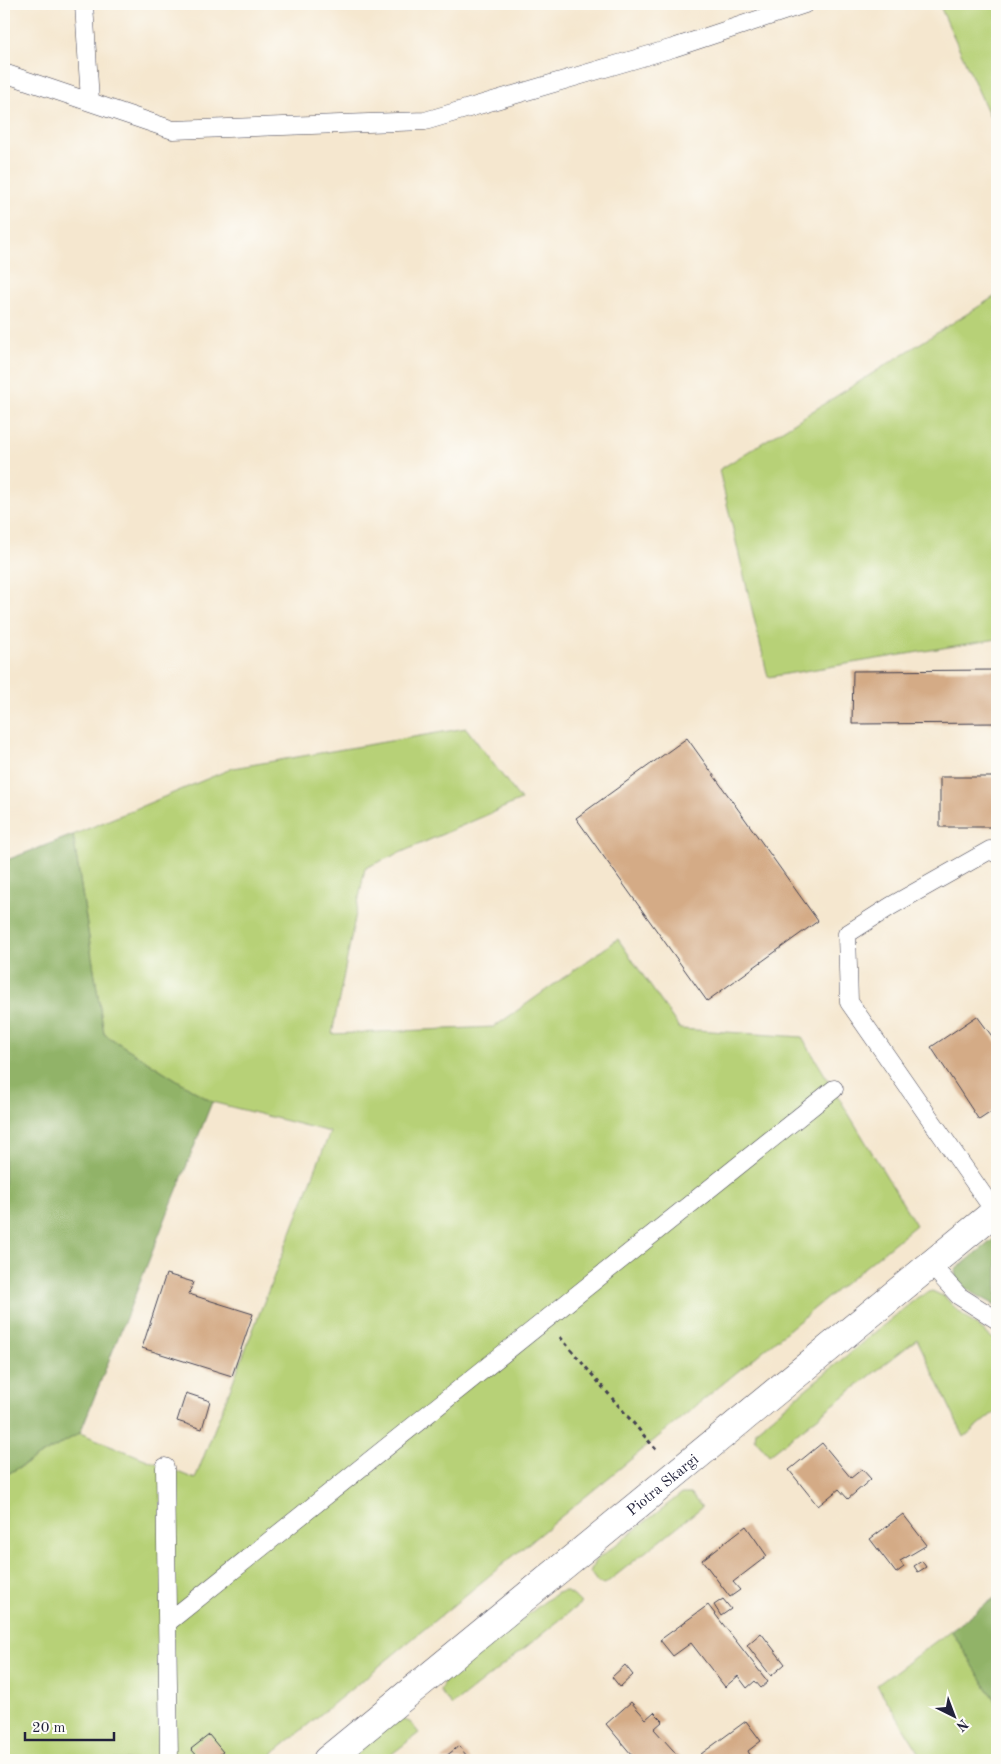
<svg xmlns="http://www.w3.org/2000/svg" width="1001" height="1764" viewBox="0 0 1001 1764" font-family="'Old Standard TT',serif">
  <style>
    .green { fill: #b7d177; stroke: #6c7a59 }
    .forest { fill: #91b368; stroke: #5a6a52 }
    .building { fill: #d4ab86 }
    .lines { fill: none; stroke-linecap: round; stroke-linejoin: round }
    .service-casing { stroke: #424051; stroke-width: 19 }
    .tertiary-casing { stroke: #424051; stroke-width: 29 }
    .path { stroke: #424051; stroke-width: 3; stroke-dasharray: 4 4; stroke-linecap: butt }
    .service { stroke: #fff; stroke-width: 18 }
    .tertiary { stroke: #fff; stroke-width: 28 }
    .labels { text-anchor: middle; stroke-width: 4.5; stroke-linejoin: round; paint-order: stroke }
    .street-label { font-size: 15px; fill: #22223b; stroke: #fdfcf7 }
  </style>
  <rect width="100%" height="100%" fill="#fdfcf7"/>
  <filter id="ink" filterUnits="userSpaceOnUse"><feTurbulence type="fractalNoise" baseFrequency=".02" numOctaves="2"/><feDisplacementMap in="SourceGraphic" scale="10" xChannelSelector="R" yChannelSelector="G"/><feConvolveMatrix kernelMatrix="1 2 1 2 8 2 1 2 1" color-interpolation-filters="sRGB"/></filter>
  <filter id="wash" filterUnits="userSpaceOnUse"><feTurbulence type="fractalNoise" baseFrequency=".0096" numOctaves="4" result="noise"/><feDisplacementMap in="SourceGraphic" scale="20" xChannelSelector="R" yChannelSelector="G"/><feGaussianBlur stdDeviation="1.12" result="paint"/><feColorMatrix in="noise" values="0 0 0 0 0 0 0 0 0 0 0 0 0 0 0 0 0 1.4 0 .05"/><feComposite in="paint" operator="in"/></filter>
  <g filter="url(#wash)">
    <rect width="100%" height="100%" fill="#f5e7cf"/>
    <path class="green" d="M939,4H997V132Z
      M997,295V639L768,677L719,470Z
      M466,728L521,800L365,868L332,1034L494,1027L618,939L680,1029L802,1037L916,1225L265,1760H4V1476L80,1433L195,1479L330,1132L212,1102L104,1034L73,835L233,768Z
      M932,1291L945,1297L957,1310L997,1342V1410L964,1437L917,1339L769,1455L755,1439L756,1430L918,1297Z
      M681,1494H690L702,1507L605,1584L598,1583L590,1572L595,1561Z
      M565,1591L574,1596L581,1603L452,1706L440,1691L444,1682L544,1602L557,1593Z
      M951,1630L997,1704V1760H924L877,1685Z
      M401,1719L410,1722L419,1733L384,1760H346L390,1725Z"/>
    <path class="forest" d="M73,835L104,1034L212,1102L80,1433L4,1476V861Z
      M995,1238H997V1306L962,1287L956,1280L955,1270Z
      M997,1596V1704L951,1630Z"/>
    <g id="blocks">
      <path class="building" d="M4,4H9L4,19Z
        M997,670V723L852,724L853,671Z
        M687,738L818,921L707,1001L576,818Z
        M940,777H997V827H940Z
        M977,1016L997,1043V1108L979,1120L931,1047Z
        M166,1274L193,1282L189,1294L253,1314L232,1376L142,1348Z
        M186,1393L210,1401L202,1429L177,1421Z
        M822,1443L851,1478L862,1469L871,1479L848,1499L839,1489L818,1506L789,1470Z
        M903,1514L927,1545L900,1561L904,1567L896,1573L870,1539Z
        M746,1526L767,1556L733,1582L740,1590L730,1597L702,1560Z
        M922,1561L926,1567L918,1572L914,1566Z
        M723,1599L731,1609L721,1616L714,1605Z
        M708,1605L768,1682L761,1688L755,1681L747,1688L738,1676L725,1687L691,1643L673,1656L660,1640Z
        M761,1633L785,1664L771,1676L747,1645Z
        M625,1665L633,1675L620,1687L612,1677Z
        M631,1702L646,1719L654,1712L663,1721L654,1729L682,1760H636L606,1724Z
        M746,1721L761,1741L748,1751L750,1755L743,1760H705L701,1754Z
        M209,1735L223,1752L212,1760H201L191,1749Z
        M459,1746L470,1760H441Z"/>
    </g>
  </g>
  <g filter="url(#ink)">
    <use href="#blocks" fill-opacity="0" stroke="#424051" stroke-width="1"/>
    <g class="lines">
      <g class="service-casing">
        <path id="service" d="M84,4L90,101
          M4,73L173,130L425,121L673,48L805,4
          M995,1212L849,1002L847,934L891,906L990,850L997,854
          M931,1265L959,1296L997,1320
          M165,1467L169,1760
          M167,1623L834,1089"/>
      </g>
      <g class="tertiary-casing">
        <g id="tertiary">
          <path id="s1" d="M327,1760L997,1210"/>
        </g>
      </g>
      <path class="path" d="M560,1337L658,1452"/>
      <use href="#service" class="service"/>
      <use href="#tertiary" class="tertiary"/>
    </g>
  </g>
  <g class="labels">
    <g class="street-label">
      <text dy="5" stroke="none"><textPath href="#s1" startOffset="434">Piotra Skargi</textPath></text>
    </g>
  </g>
  <rect width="1001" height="1764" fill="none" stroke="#fdfcf7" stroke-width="20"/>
  <g transform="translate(954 1716) rotate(138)" stroke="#fdfcf7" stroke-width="4" paint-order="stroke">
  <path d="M0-4L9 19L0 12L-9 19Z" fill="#22223b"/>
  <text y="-8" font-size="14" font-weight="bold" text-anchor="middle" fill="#22223b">N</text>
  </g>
  <path d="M25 1732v8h89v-8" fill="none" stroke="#22223b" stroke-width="2.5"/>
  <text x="32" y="1732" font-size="15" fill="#22223b" stroke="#fdfcf7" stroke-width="4" paint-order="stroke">20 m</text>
</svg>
